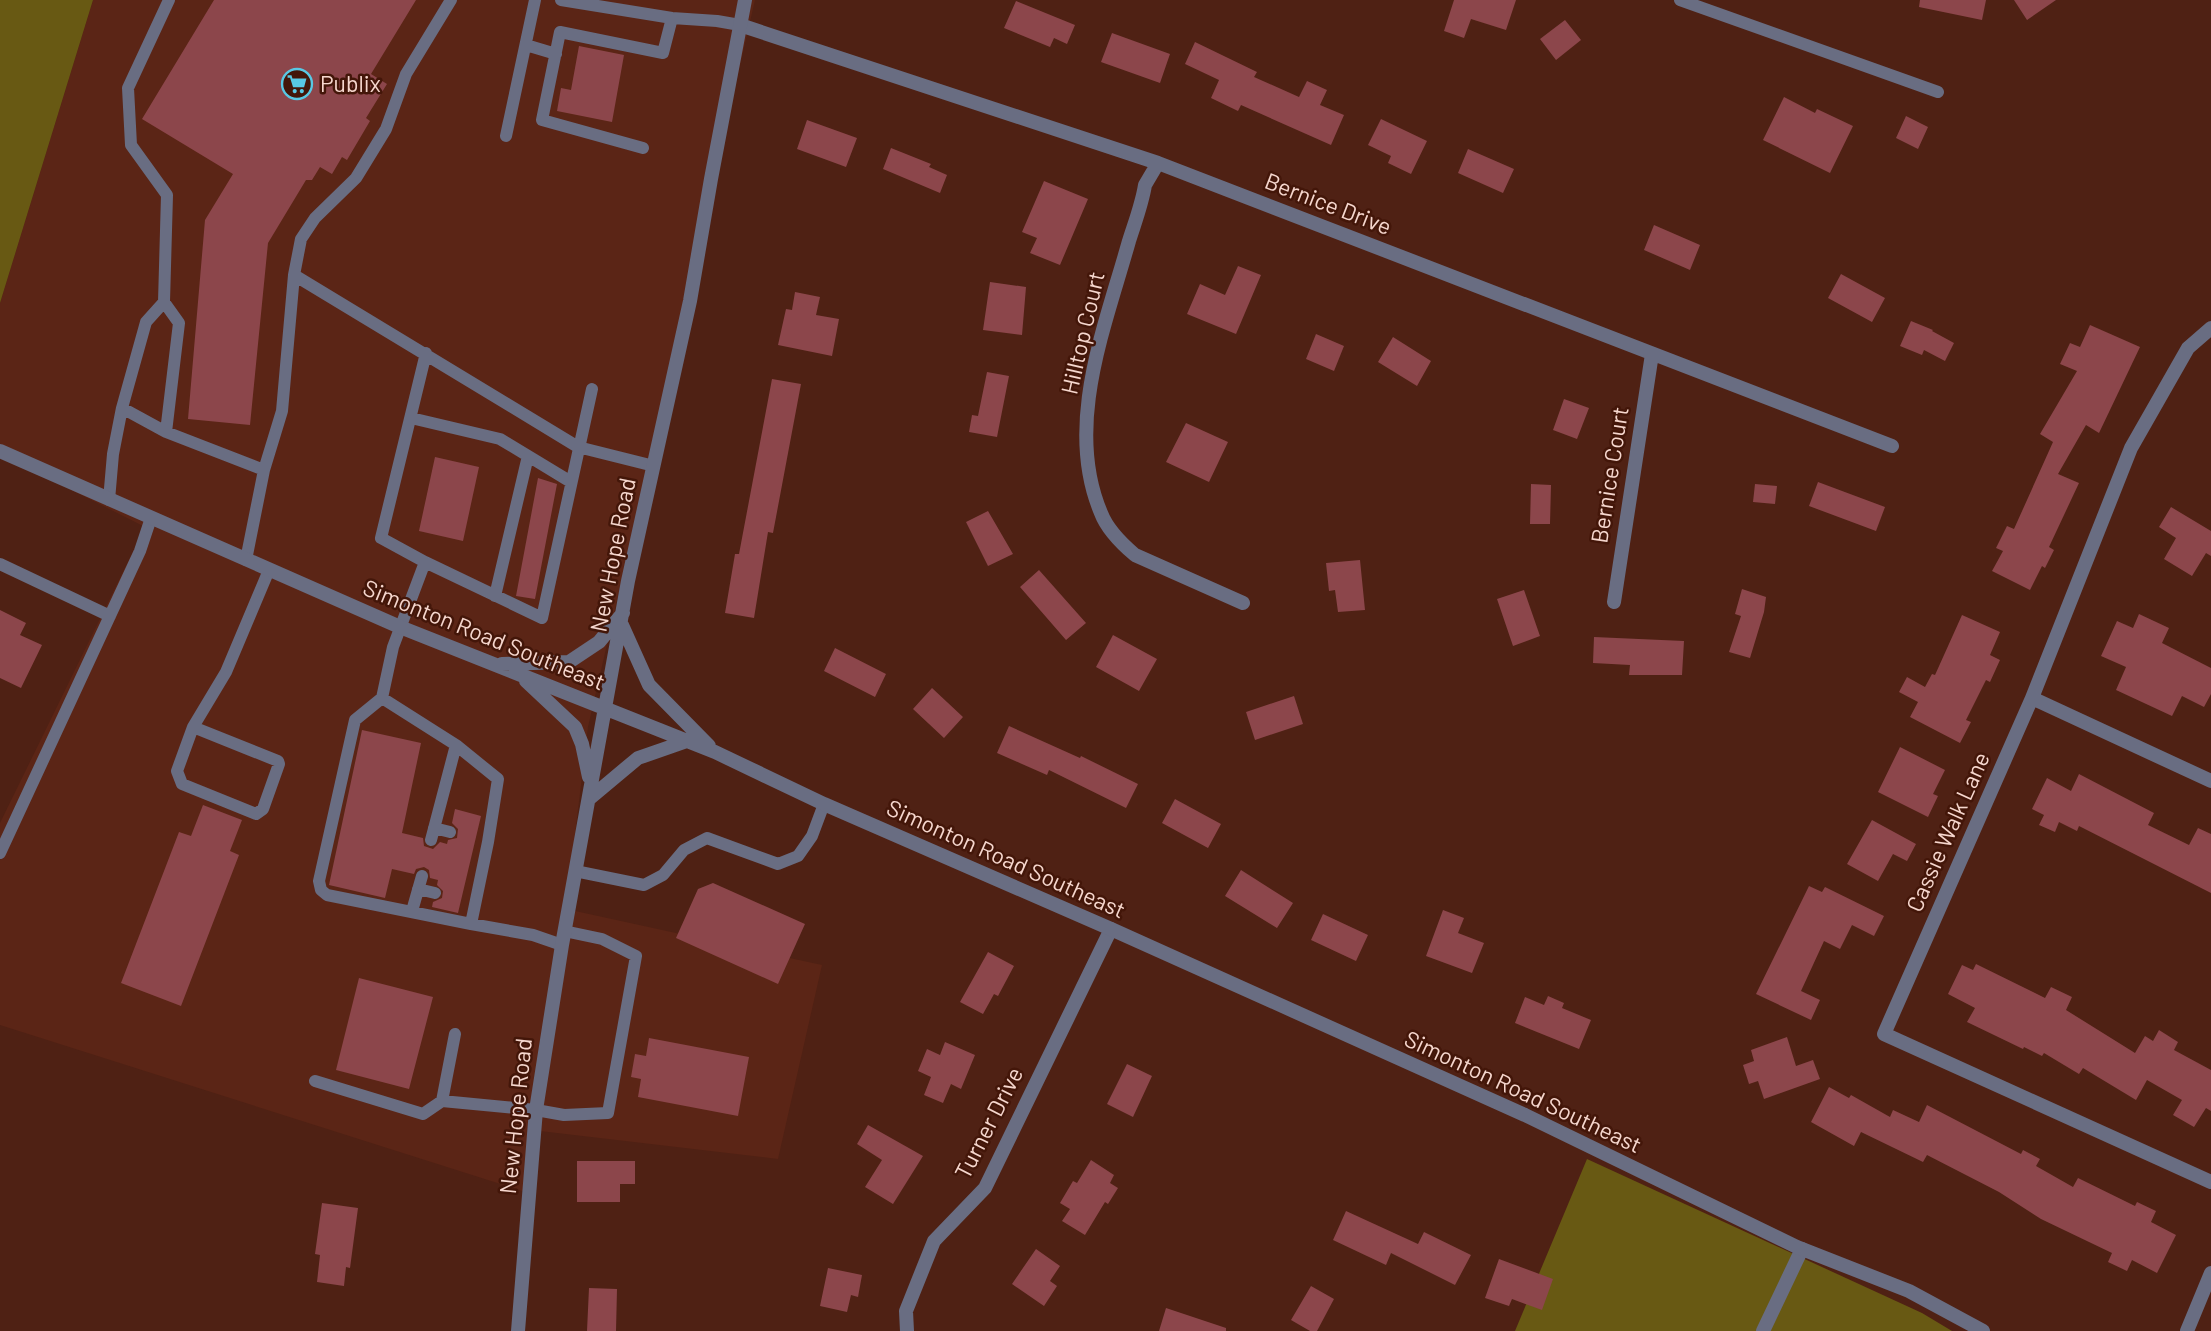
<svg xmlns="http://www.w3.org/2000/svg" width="2211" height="1331" viewBox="0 0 2211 1331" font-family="Barlow,sans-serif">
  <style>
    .built { fill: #5b2516 }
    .green { fill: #685913 }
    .building { fill: #8c464b }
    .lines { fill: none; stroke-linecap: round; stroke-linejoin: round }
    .service { stroke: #696d82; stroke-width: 12 }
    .minor { stroke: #696d82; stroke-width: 14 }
    .tertiary { stroke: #696d82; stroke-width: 14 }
    .labels { text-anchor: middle; stroke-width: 5; stroke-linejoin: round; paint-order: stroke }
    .poi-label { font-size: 23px; fill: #f6d7ce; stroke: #431609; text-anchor: start }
    .street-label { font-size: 23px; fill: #f6d7ce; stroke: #431609 }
  </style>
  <rect width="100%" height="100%" fill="#4f2114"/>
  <path class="built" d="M93,0H755L588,727L566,909L822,965L778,1159L540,1131L532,1194L0,1025V823L145,527L0,454V303Z"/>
  <path class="green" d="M0,0H93L0,303Z
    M1587,1159L1922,1313L1952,1331H1515Z"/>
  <path class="building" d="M214,0H416L371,74L387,84L366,118L370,121L347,160L342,157L332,174L320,167L312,180H306L268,243L250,425L188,419L205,220L233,174L142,119Z
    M1454,0H1516L1506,30L1471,19L1464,38L1444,31Z
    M1920,0H1986L1982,20L1919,7Z
    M2014,0H2056L2027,20Z
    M1016,1L1075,25L1067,44L1054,38L1050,47L1004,28Z
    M1565,20L1581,40L1556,60L1540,39Z
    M1112,33L1170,54L1160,83L1101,62Z
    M1195,42L1257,72L1254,77L1299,97L1307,81L1327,90L1320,105L1344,115L1331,145L1241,105L1238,111L1211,98L1219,80L1185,64Z
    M579,46L624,55L612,122L557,111L561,88L571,90Z
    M1784,97L1815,113L1817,109L1853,126L1830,173L1763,140Z
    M1906,116L1928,127L1918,149L1896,138Z
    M1381,119L1427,141L1411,174L1388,163L1391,156L1368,145Z
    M807,120L857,138L846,167L797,149Z
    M891,148L931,164L929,167L947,175L940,193L883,169Z
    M1468,149L1514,169L1503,193L1458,173Z
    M1044,181L1088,199L1060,265L1030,253L1037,238L1022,232Z
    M1654,225L1700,245L1690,270L1644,250Z
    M1238,266L1261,275L1236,334L1187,314L1200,284L1225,295Z
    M1841,274L1885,298L1872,322L1828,298Z
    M990,282L1026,287L1022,335L983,330Z
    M795,292L820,297L816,315L839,319L832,356L778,345L786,309L792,310Z
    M1911,321L1933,330L1932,331L1954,343L1945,361L1924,350L1922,355L1900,346Z
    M2090,325L2140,347L2099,433L2086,425L2058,474L2079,483L2049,547L2054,550L2045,568L2042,566L2030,590L1992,571L2003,551L1996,548L2007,526L2014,529L2053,442L2040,434L2077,371L2060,364L2070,343L2080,347Z
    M1316,334L1344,346L1334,371L1306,359Z
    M1393,337L1431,361L1417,386L1378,362Z
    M987,372L1009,376L997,437L969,432L972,415L978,416Z
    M772,379L801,384L773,533L768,532L754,618L725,613L735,554H739Z
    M1564,399L1589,408L1577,439L1553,430Z
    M1186,423L1228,442L1209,482L1166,462Z
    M435,457L479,467L463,541L419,531Z
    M538,478L557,484L535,599L516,596Z
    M1818,482L1885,507L1876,531L1809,506Z
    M1531,484L1551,485L1550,524H1530Z
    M1755,484L1777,486L1775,504L1753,502Z
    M2171,507L2211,531V556L2206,553L2192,576L2164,559L2176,538L2159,527Z
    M988,511L1013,554L988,566L966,522Z
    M1360,560L1365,610L1338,612L1335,590L1329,591L1326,563Z
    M1039,570L1086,623L1066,640L1020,587Z
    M1742,589L1766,597L1764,612L1750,658L1729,652L1741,616L1735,614Z
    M1524,590L1540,636L1513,646L1497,599Z
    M0,610L26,623L20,635L42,645L21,688L0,678Z
    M2139,614L2169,628L2162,643L2211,668V694L2204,707L2182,696L2172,716L2116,690L2126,667L2101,656L2117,621L2133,628Z
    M1962,615L2000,632L1990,655L2000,660L1990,682L1986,680L1966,720L1971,722L1960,743L1910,717L1918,702L1899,692L1907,677L1925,687L1932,674L1935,675Z
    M1113,635L1157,659L1139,691L1096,667Z
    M1594,637L1684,641L1682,675H1629L1630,665L1593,663Z
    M835,648L886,674L875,697L824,671Z
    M932,688L963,717L944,738L913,709Z
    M1294,696L1303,724L1255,740L1246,712Z
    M1009,726L1080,758L1081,756L1138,784L1126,808L1049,770L1047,775L997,753Z
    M362,730L421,743L402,833L423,838L424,846L433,849L440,842L447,844L448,840L457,838L458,829L452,823L455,809L481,816L458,913L432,907L433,902L442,898L443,891L437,885L438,880L430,878L429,870L424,867L416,869L414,874L392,869L385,898L329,885Z
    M1900,747L1945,770L1933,794L1938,796L1928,817L1878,792Z
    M2079,774L2154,813L2148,825L2189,845L2198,828L2211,834V893L2079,826L2077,831L2059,822L2055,832L2039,825L2044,815L2032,809L2047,778L2071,791Z
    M1175,799L1221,824L1208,848L1162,823Z
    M203,805L242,820L230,851L239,855L181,1006L121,983L179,832L191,836Z
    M1872,820L1916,844L1907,861L1893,854L1878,881L1847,864Z
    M1241,870L1293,903L1277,928L1225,896Z
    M713,883L805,924L778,984L676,938L698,889Z
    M1809,886L1822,892L1825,887L1884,916L1874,936L1852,925L1840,949L1824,941L1801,991L1820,1000L1811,1020L1756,994Z
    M1443,910L1464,918L1458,933L1484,943L1472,973L1426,956Z
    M1323,914L1368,935L1356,961L1311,940Z
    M988,952L1014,966L998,996L994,994L983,1014L960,1002Z
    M1976,964L2045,998L2051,987L2072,997L2066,1010L2135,1053L2145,1036L2153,1041L2159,1030L2178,1042L2174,1050L2211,1070V1111L2206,1108L2194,1127L2173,1115L2182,1100L2147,1080L2136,1100L2083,1068L2079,1074L2044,1053L2042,1056L2024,1047L2023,1049L1967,1022L1975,1008L1948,994L1962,965L1973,970Z
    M359,978L433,997L409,1089L336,1070Z
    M1548,996L1564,1003L1562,1008L1591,1020L1579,1049L1515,1023L1525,997L1544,1005Z
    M1787,1037L1796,1066L1813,1060L1820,1079L1764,1099L1758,1081L1749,1084L1743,1065L1754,1061L1751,1050Z
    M649,1038L749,1057L738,1116L638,1097L641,1079L631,1077L635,1054L646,1056Z
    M945,1042L975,1055L961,1089L951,1084L943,1103L924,1095L931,1077L918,1071L927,1049L940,1055Z
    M1127,1064L1152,1076L1133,1117L1107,1104Z
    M1829,1087L1849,1098L1851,1095L1890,1117L1893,1110L1919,1122L1927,1105L2021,1154L2023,1150L2040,1159L2036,1166L2073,1187L2078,1178L2135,1206L2137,1202L2156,1211L2151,1222L2176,1235L2157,1273L2132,1260L2127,1271L2108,1262L2112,1253L2041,1219L1999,1192L1927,1155L1923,1162L1861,1132L1854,1146L1811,1122Z
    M868,1125L923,1156L893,1204L865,1187L882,1160L857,1144Z
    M1091,1160L1114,1175L1110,1183L1118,1188L1108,1204L1105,1202L1085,1235L1062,1221L1070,1209L1060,1203L1073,1181L1077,1183Z
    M577,1161H635V1184H620V1202H577Z
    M322,1203L358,1208L350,1268L346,1267L344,1286L317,1282L320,1255L315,1254Z
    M1346,1211L1418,1244L1424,1232L1471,1255L1455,1285L1391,1253L1386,1265L1333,1240Z
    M1036,1249L1060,1266L1050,1281L1057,1286L1044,1306L1012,1284Z
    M1499,1259L1553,1279L1542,1310L1512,1299L1509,1306L1485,1298Z
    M828,1268L862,1275L858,1297L851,1295L847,1312L820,1306Z
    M1311,1286L1334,1299L1317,1331H1310L1291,1320Z
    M589,1288L617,1289L616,1331H587Z
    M1166,1308L1226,1328V1331H1159Z"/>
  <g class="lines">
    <path class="service" d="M561,0L672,18L717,21L740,25
      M1680,0L1938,92
      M526,45L556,54
      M506,136L535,0
      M643,148L542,120L560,32L663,53L672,18
      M294,275L578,447L654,466
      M122,408L146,322L164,302
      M411,418L500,439L571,482
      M166,432L179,323L164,302L167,195L131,145L128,88L169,0
      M109,500L113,454L122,408L166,432L264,470
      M246,560L264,470L282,411L294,275L301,239L315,218L356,178L386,129L406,74L451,0
      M425,562L381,538L426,353
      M0,564L110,616
      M495,596L528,456
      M382,698L355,720L319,881L321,890L327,895L471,924
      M193,727L177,771L182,784L256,814L263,809L279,764L278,761L193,727L226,672L269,570
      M434,828L450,832
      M431,840L456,745
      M0,853L140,551L151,518
      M575,871L644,885L663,875L684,850L707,838L778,864L798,856L812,836L824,804
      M418,889L435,893
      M412,911L422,876
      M562,945L533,935L471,924L488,842L498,779L456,745L382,698L393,647L425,562L542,618L592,389
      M315,1081L423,1114L442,1101L536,1110L564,1115L608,1113L636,956L602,939L564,931
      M442,1101L455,1034"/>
    <path class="minor" d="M740,25L1158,163L1892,446
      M1158,163L1145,185C1142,204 1135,222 1129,241C1105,327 1064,426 1101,513C1107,529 1122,544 1135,555L1243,603
      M2211,328L2188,348L2131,448L2032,698L1884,1034L2211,1182
      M1614,602L1652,354
      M2032,698L2211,781
      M907,1331L906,1311L934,1241L985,1188L1111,929
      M1763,1331L1802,1249
      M2187,1331L2211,1273"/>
    <path class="tertiary" d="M0,451L400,627L715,752L824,804L1111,929L1525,1115L1797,1247L1909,1291L1983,1331
      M622,625L649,685L709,746
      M502,664L569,662L599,642L623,613
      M526,681L575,727L582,744L589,777
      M589,799L638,758L687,741
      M518,1331L536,1110L562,945L628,581L690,301L711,179L745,0"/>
  </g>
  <defs>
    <g id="supermarket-ring" transform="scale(1.575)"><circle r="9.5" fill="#431609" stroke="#58c8e4" stroke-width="1.5"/><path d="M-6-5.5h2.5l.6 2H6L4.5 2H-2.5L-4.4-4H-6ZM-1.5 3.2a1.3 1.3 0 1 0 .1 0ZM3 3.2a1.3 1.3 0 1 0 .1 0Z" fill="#58c8e4"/></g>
  </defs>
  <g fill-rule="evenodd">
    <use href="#supermarket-ring" x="297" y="84"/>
  </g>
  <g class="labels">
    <g class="poi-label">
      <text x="320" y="92">Publix</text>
    </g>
    <g class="street-label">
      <text transform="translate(1328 204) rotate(21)" y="8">Bernice Drive</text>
      <text transform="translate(1083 333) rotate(-77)" y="8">Hilltop Court</text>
      <text transform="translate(1610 475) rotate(-81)" y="8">Bernice Court</text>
      <text transform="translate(613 555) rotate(-79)" y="8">New Hope Road</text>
      <text transform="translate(484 635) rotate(22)" y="8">Simonton Road Southeast</text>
      <text transform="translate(1948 832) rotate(-66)" y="8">Cassie Walk Lane</text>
      <text transform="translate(1006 859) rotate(24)" y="8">Simonton Road Southeast</text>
      <text transform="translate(1523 1092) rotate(25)" y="8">Simonton Road Southeast</text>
      <text transform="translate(516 1116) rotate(-84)" y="8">New Hope Road</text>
      <text transform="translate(989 1123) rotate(-63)" y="8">Turner Drive</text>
    </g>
  </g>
</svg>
